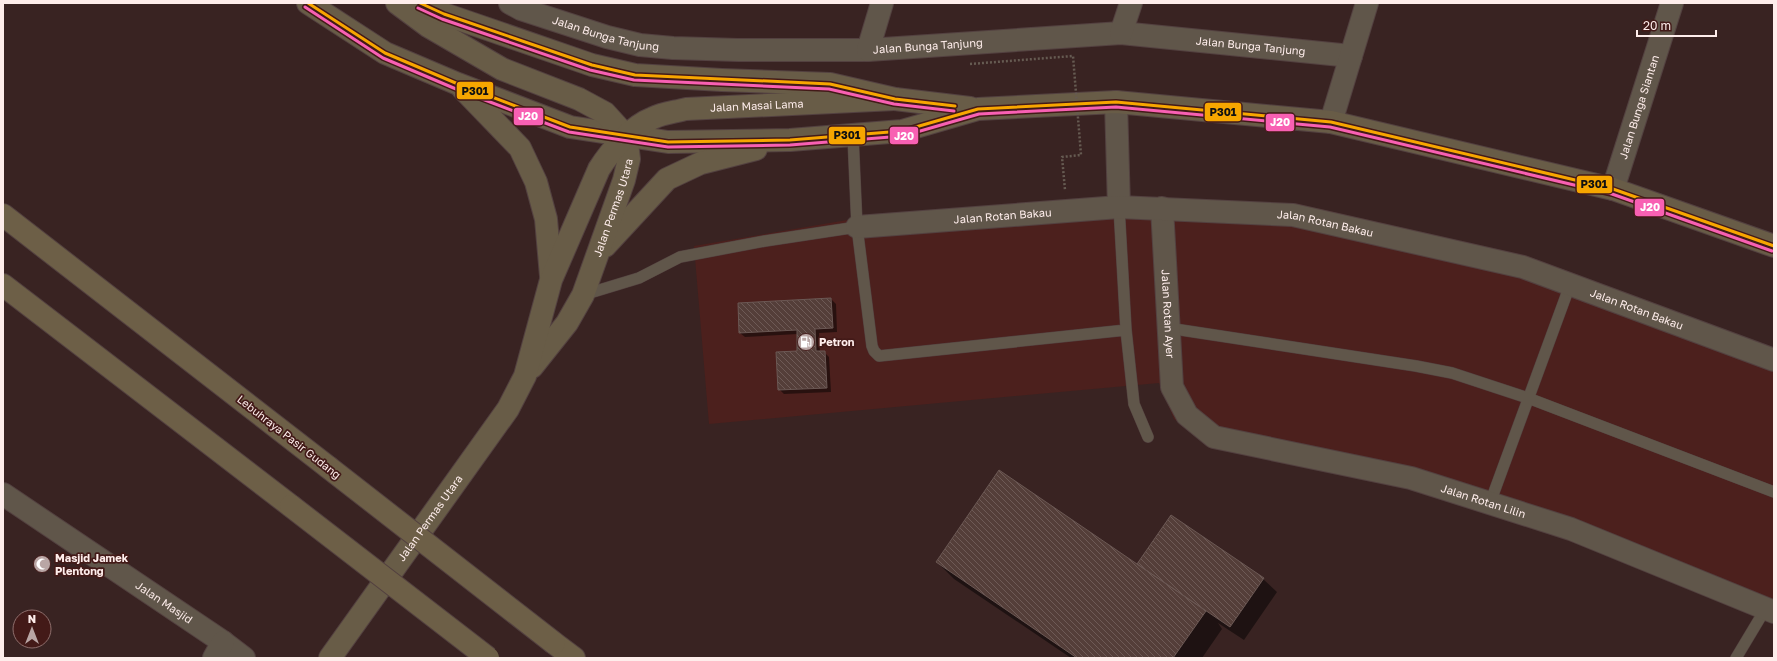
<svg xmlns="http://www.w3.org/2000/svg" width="1777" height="661" viewBox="0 0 1777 661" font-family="'Golos Text',sans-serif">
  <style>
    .built { fill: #4c201d }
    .shadow { fill: #0007 }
    .building { fill: url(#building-back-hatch); stroke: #6b5854 }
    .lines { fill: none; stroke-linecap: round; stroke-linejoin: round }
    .lane-casing { stroke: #534140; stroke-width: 12 }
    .street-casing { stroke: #534140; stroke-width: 24 }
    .primary-casing { stroke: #534140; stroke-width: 24 }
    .highway-casing { stroke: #534140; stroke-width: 24 }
    .lane { stroke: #60564a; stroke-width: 11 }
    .street { stroke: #60564a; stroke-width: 22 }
    .primary { stroke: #685c47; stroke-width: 22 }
    .highway { stroke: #6d5f47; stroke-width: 22 }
    .highway-bridge-casing { stroke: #534140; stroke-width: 24; stroke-linecap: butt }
    .path-bridge { stroke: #665b52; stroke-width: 2.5; stroke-dasharray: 2 2; stroke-linecap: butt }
    .highway-bridge { stroke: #6d5f47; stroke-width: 22 }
    .bus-1-casing { stroke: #431a18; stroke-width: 6 }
    .bus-2-casing { stroke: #431a18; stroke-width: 6 }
    .bus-1 { stroke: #f7a600; stroke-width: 3 }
    .bus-2 { stroke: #f860b3; stroke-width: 3 }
    .labels { text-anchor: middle; stroke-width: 3.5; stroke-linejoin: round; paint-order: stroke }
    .street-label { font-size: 11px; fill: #feedeb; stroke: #431a18 }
    .poi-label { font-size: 11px; font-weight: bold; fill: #feedeb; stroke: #431a18; text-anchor: start }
    .line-badge { stroke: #431a18; stroke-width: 1.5 }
    .badge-label { font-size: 11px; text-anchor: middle; font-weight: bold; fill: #fff }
    .pale-badge-label { font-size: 11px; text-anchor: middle; font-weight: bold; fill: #111 }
  </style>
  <defs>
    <pattern id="building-back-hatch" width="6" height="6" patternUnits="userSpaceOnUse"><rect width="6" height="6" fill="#543e39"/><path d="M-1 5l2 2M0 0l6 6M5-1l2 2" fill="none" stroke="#6e5a56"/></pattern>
  </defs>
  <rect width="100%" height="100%" fill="#392322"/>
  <path class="built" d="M1132,196L1298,204L1527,256L1774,348V623L1749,611L1558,535L1407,488L1213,448L1174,419L1159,383L709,424L694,246L871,216Z"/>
  <path class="shadow" d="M831,299L836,304L837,332L819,333L820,352H824L829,357L831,392L784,394L779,389L798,352V334L745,337L740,333Z
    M1172,517L1263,579L1277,592L1244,640L1218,623L1222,629L1202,658H1071L954,579L937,562L1138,566Z"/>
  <path class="building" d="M831,298L833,328L815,329L816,351H825L827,388L778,390L776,352L797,351V330L739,333L738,303Z
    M999,470L1206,611L1173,658H1077L936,562Z
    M1171,515L1264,578L1230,627L1137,564Z"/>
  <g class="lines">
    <g class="lane-casing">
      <path id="lane" d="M853,136L857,227L872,346L874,351L879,356L1126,330L1119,207
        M583,295L639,278L680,257L765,241L857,227
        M1168,328L1416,366L1452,373L1528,398L1774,492
        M1126,330L1134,404L1148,437
        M1490,503L1570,285
        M1736,658L1766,608"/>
    </g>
    <g class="street-casing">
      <g id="street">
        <path id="s1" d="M510,3L521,9L607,37L640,45L673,48L738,50H868L1121,33L1351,56"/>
        <path d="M1121,33L1131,3"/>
        <path d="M868,50L882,3"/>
        <path d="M1116,102L1119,207"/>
        <path d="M1331,122L1367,3"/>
        <path id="s2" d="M1613,189L1672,3"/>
        <path id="s3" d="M1162,208L1172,387L1187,415L1214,437L1411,478L1571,529L1774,612"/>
        <path id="s4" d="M857,227L1119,207L1293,215L1523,267L1774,360"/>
        <path id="s5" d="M3,494L223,642L244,658"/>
        <path d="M214,658L223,642"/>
      </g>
    </g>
    <g class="primary-casing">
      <g id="primary">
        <path d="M308,3L385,53L458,84L570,127L668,142L790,140L902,131L978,109L1116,102L1331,122L1613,189L1774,246"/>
        <path d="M397,3L428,26L502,69L579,99L605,113L626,136"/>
        <path d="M420,3L444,14L592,65L635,75L722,80L830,84L895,99L970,108"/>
        <path d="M463,89L520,148L536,182L546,219L551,276"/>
        <path d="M605,246L667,179L701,163L756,149"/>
        <path id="s6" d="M532,367L567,323L583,295L624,180L629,159L626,136"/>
        <path id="s7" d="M330,658L508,409L525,376L551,280L599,169C611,150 632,126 653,118C663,113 675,112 686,109L895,99"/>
      </g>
    </g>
    <g class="highway-casing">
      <path id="highway" d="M3,215L328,467
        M3,285L291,506
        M554,643L574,658"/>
    </g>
    <use href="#lane" class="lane"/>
    <use href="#street" class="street"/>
    <use href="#primary" class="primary"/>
    <use href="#highway" class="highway"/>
    <g class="highway-bridge-casing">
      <path id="highway-bridge" d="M328,467L554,643
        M291,506L488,658"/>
    </g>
    <path class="path-bridge" d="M970,64L1073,56L1081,155L1062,157L1065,190"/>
    <use href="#highway-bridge" class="highway-bridge"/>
    <g class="bus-1-casing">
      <path id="bus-1" d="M308,3L385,53L458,84L570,127L668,142L790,140L902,131L978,109L1116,102L1331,122L1613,189L1774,246
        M420,3L444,14L592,65L635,75L830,84L895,99L955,106"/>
    </g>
    <g class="bus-2-casing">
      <path id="bus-2" d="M305,7L383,58L456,89L569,132L668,147L790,145L903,136L979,114L1116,107L1330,127L1612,194L1772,251
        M418,8L442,19L590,70L634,80L829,89L894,104L954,111"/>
    </g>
    <use href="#bus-1" class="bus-1"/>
    <use href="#bus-2" class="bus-2"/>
  </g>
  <defs>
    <g id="fuel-disc" transform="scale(0.9)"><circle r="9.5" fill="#b9a6a5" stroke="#431a18"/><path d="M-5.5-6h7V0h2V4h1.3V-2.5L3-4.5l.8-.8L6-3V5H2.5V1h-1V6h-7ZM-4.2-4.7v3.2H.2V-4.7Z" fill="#fff"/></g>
    <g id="mosque-disc" transform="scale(0.9)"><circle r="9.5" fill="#b9a6a5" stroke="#431a18"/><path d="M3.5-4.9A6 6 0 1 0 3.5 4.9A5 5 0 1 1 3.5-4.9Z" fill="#fff"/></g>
  </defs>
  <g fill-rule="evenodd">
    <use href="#fuel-disc" x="806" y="342"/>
    <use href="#mosque-disc" x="42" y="564"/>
  </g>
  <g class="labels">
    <g class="street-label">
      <text dy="4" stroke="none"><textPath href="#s1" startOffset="101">Jalan Bunga Tanjung</textPath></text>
      <text dy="4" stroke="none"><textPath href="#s1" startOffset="425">Jalan Bunga Tanjung</textPath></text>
      <text dy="4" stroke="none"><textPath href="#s1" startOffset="749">Jalan Bunga Tanjung</textPath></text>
      <text dy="4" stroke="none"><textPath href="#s7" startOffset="744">Jalan Masai Lama</textPath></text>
      <text dy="4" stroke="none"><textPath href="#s2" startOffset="86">Jalan Bunga Siantan</textPath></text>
      <text dy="4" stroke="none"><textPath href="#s6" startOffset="181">Jalan Permas Utara</textPath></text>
      <text dy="4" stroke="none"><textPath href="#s4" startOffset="146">Jalan Rotan Bakau</textPath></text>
      <text dy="4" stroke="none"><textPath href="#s4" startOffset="470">Jalan Rotan Bakau</textPath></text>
      <text dy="4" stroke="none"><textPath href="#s4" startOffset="794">Jalan Rotan Bakau</textPath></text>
      <text dy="4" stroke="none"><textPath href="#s3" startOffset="106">Jalan Rotan Ayer</textPath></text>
      <text transform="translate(289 437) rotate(38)" y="4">Lebuhraya Pasir Gudang</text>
      <text dy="4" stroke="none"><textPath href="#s3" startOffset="523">Jalan Rotan Lilin</textPath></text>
      <text dy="4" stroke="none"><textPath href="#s7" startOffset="172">Jalan Permas Utara</textPath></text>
      <text dy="4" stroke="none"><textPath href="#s5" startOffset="194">Jalan Masjid</textPath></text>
    </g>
    <g class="poi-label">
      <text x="819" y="346">Petron</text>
      <text x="55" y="562">Masjid Jamek<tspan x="55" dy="13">Plentong</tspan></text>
    </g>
  </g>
  <g class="line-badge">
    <rect x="456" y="81" width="38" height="19" rx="4" fill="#f7a600"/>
    <rect x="1204" y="102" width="38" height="20" rx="4" fill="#f7a600"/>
    <rect x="513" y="107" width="31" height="19" rx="4" fill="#f860b3"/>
    <rect x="1265" y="113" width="30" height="19" rx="4" fill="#f860b3"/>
    <rect x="828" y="126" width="38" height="19" rx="4" fill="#f7a600"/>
    <rect x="889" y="126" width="30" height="19" rx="4" fill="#f860b3"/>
    <rect x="1576" y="175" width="37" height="19" rx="4" fill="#f7a600"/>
    <rect x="1634" y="198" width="31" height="19" rx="4" fill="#f860b3"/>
  </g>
  <g class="badge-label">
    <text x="528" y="120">J20</text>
    <text x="1280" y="126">J20</text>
    <text x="904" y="140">J20</text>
    <text x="1650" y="211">J20</text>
  </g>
  <g class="pale-badge-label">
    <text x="475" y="95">P301</text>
    <text x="1223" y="116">P301</text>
    <text x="847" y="139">P301</text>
    <text x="1594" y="188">P301</text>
  </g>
  <rect width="1777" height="661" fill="none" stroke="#feedeb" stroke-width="8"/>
  <g transform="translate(32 629)"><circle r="19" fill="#431a18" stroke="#8e6e6c"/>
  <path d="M0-3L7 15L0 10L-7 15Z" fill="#b9a6a5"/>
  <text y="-6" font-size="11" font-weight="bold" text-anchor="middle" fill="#feedeb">N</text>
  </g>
  <path d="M1637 30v6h79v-6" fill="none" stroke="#feedeb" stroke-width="2"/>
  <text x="1643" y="30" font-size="12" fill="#feedeb" stroke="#431a18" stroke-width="3" paint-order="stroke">20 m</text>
</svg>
